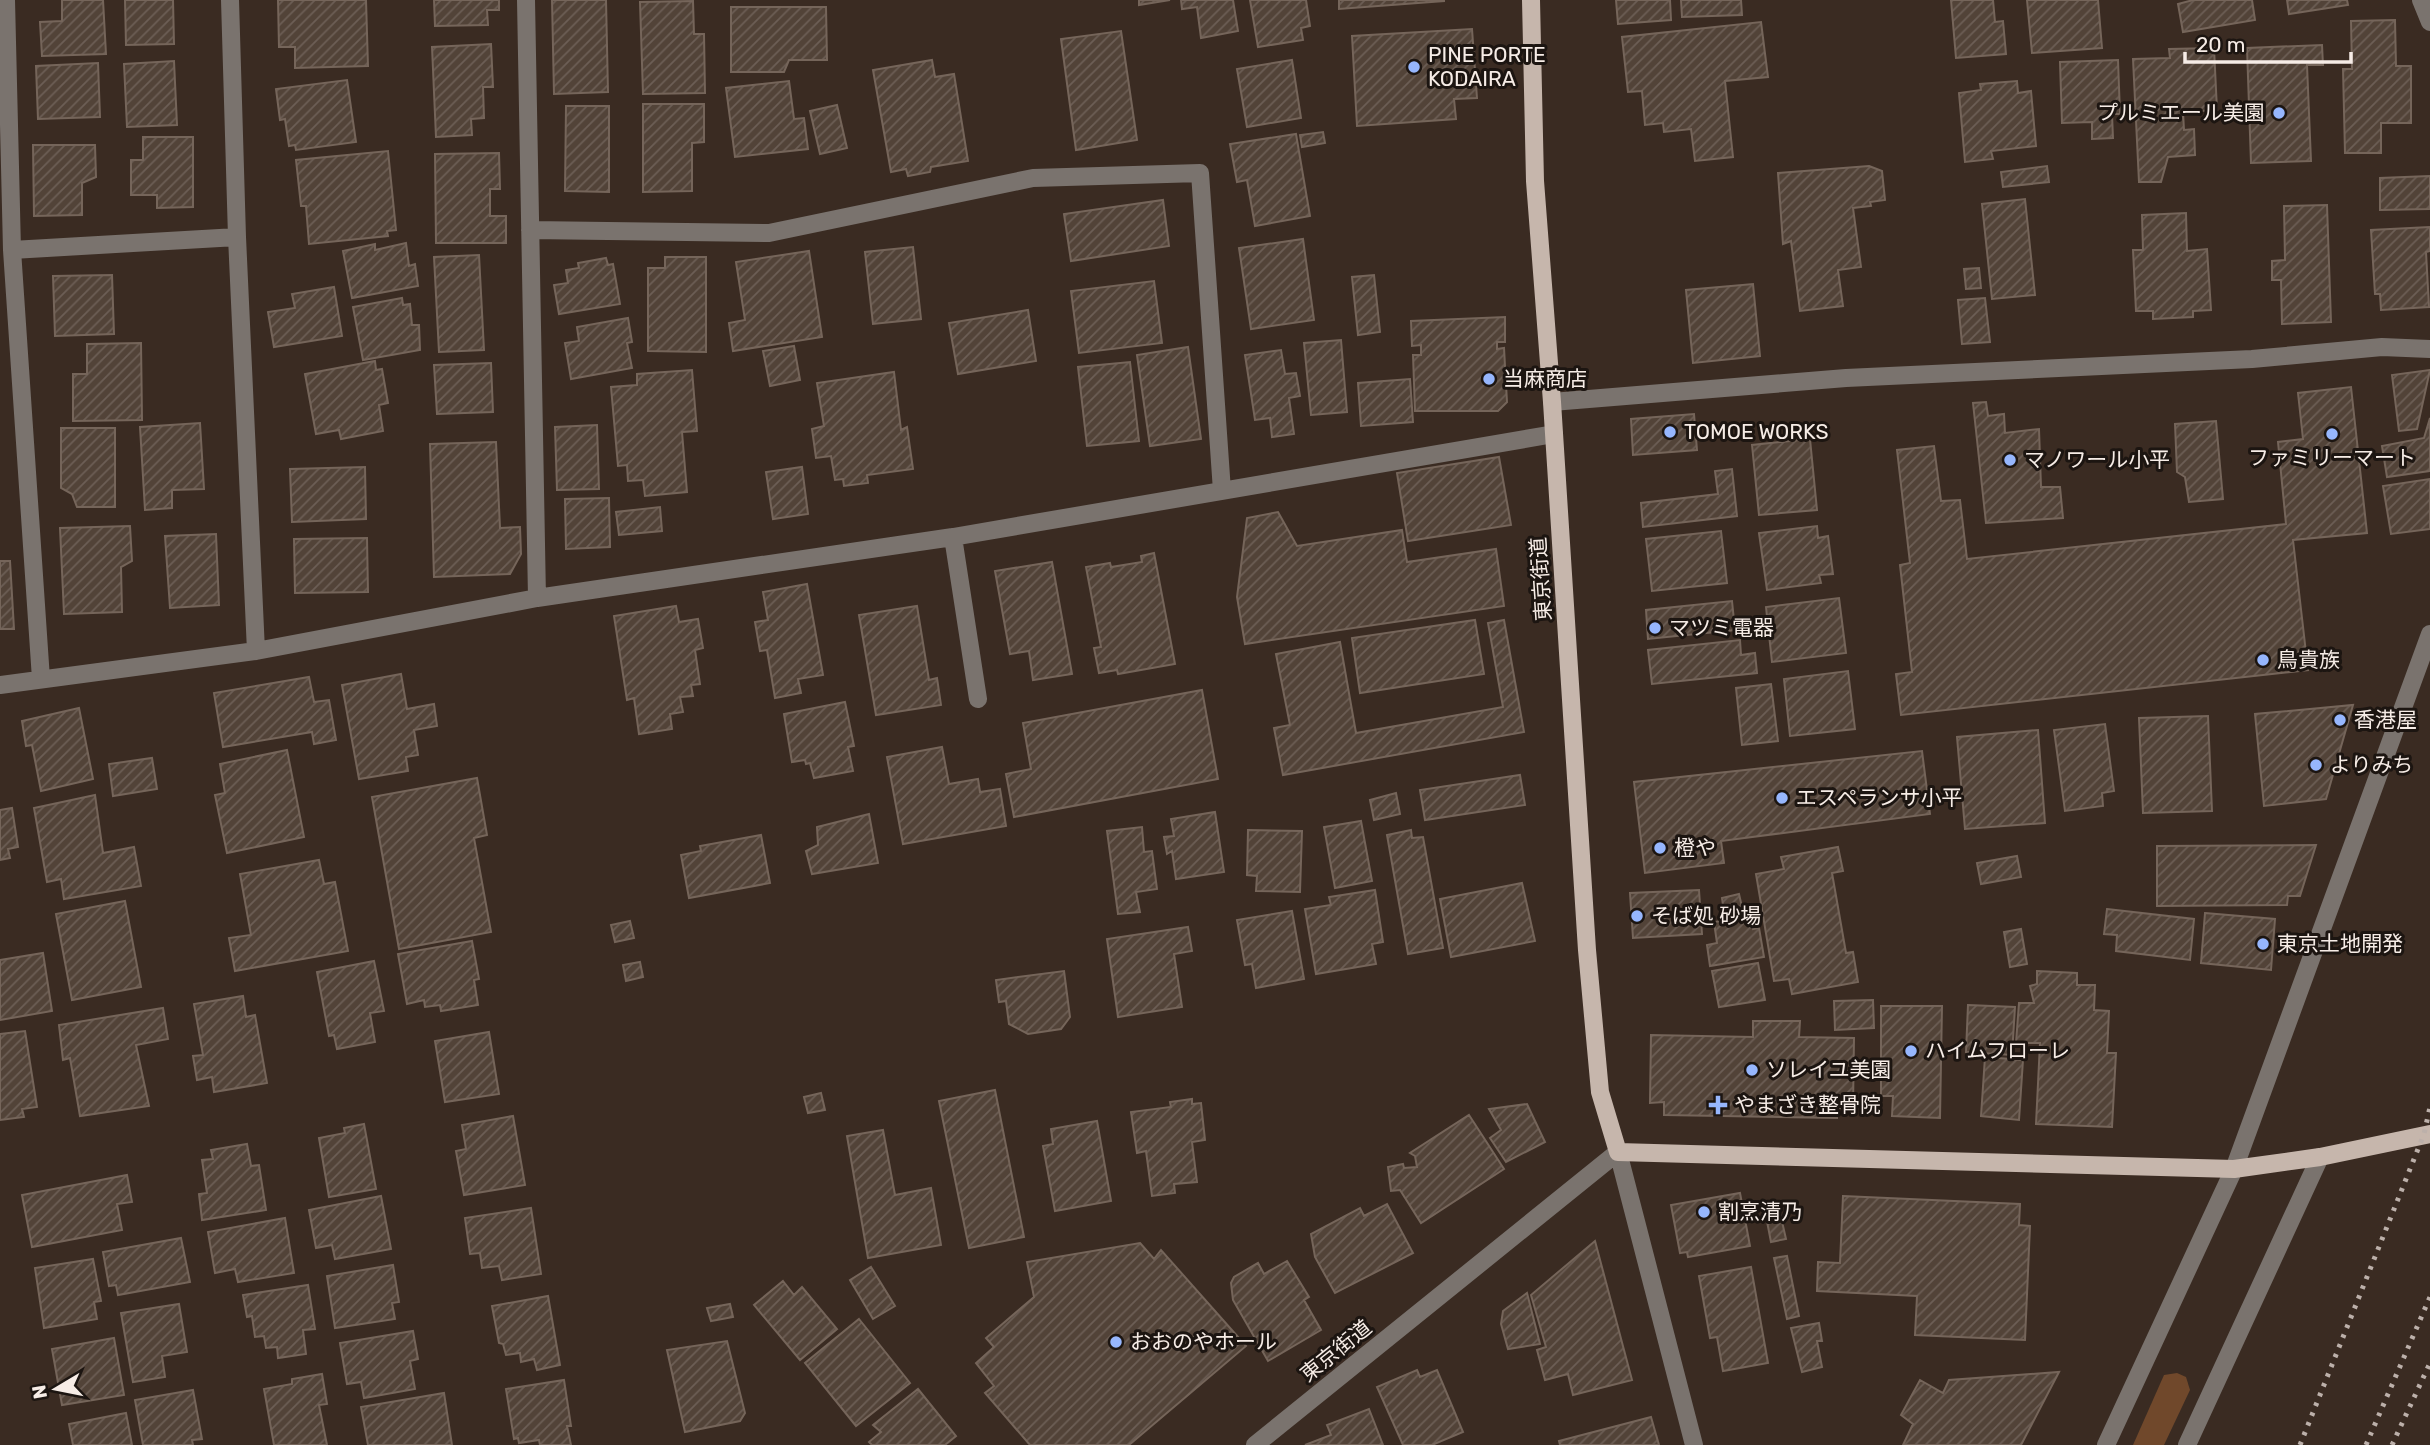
<svg xmlns="http://www.w3.org/2000/svg" width="2430" height="1445" viewBox="0 0 2430 1445" font-family="Rubik,'Noto Sans JP',sans-serif">
  <style>
    .grass { fill: #70482b }
    .building { fill: url(#building-hatch); stroke: #75655a; stroke-width: 2 }
    .lines { fill: none; stroke-linecap: round; stroke-linejoin: round }
    .minor { stroke: #7a736e; stroke-width: 18 }
    .major { stroke: #c6b6ac; stroke-width: 18 }
    .rail { stroke: #bcb0aa; stroke-width: 5; stroke-dasharray: 3.5 7; stroke-linecap: butt }
    .poi-dot { fill: #96b6fd; stroke: #1c1511; stroke-width: 2.5 }
    .labels { text-anchor: middle; stroke-width: 6; stroke-linejoin: round; paint-order: stroke }
    .poi-label { font-size: 21px; fill: #f6ece6; stroke: #1c1511; text-anchor: start }
    .street-label { font-size: 21px; fill: #f6ece6; stroke: #1c1511 }
  </style>
  <defs>
    <pattern id="building-hatch" width="6" height="6" patternUnits="userSpaceOnUse" patternTransform="scale(1.75)"><rect width="6" height="6" fill="#524338"/><path d="M-1 1l2-2M0 6l6-6M5 7l2-2" fill="none" stroke="#6c5e55"/></pattern>
  </defs>
  <rect width="100%" height="100%" fill="#3a2b22"/>
  <path class="grass" d="M2177,1373L2186,1377L2190,1390L2164,1445H2133L2164,1375Z"/>
  <path class="building" d="M62,0H103L106,54L42,56L40,22L62,21Z
    M125,0H173L174,44L126,45Z
    M278,0H366L368,66L295,68V47H279Z
    M434,0H499V10H487L488,25L435,26Z
    M552,0H606L608,92L554,94Z
    M1139,0H1170L1139,5Z
    M1181,0H1233L1238,31L1201,38L1197,7L1182,9Z
    M1250,0H1306L1310,26L1301,28L1303,40L1258,47Z
    M1339,0H1444V1L1339,9Z
    M1616,0H1670L1671,20L1618,24Z
    M1681,0H1741L1742,15L1682,17Z
    M1951,0H1993L1995,22L2003,21L2006,54L1956,58Z
    M2027,0H2098L2102,48L2032,53Z
    M2193,0H2252L2255,20L2183,32L2178,4Z
    M2287,0H2347L2348,5L2289,14Z
    M693,1L694,34H704L705,93L643,94L640,2Z
    M731,7H826L827,60H789L784,72H731Z
    M2395,20L2396,66H2411V123H2381V153H2345L2343,69H2352L2351,21Z
    M1761,22L1768,77L1725,81L1733,157L1695,161L1691,129L1664,132L1663,123L1645,125L1642,91L1628,92L1622,37Z
    M1472,29L1477,98L1454,99L1456,119L1357,126L1352,36Z
    M1121,31L1137,140L1076,150L1061,39Z
    M491,44L493,87H483L484,118L471,119L472,135L436,137L432,47Z
    M2322,45L2323,65H2307L2311,161L2251,163L2247,48Z
    M2214,48L2217,110L2183,112L2184,130L2194,129L2195,155L2168,157L2161,182H2139L2133,59L2170,58L2169,49Z
    M932,60L935,77L954,74L968,161L931,167L930,172L908,176L906,169L891,172L873,70Z
    M1292,60L1301,118L1247,127L1237,69Z
    M2118,60L2120,114H2112L2113,138L2092,139V122L2062,123L2060,62Z
    M174,61L177,125L127,127L124,64Z
    M98,63L100,117L38,119L36,66Z
    M347,80L356,142L296,150L295,145L289,146L285,119L280,120L276,89Z
    M789,81L794,119L804,118L808,149L735,157L726,88Z
    M2017,81L2018,93L2031,91L2036,146L1991,151L1993,159L1965,162L1959,93L1981,90L1980,84Z
    M643,104H704V142L692,143V191L643,192Z
    M837,105L847,148L820,154L810,111Z
    M566,106H609V192L565,191Z
    M1323,132L1325,143L1302,147L1300,135Z
    M1296,134L1310,216L1255,226L1247,180L1237,182L1230,144Z
    M143,137H193V207L157,208V195H131V160H143Z
    M33,145H95L96,177L82,183V215L34,216Z
    M388,151L396,230L387,231L388,236L309,244L306,206H301L296,160Z
    M499,153L500,189H490V216H506V243H436L435,154Z
    M1869,166L1882,171L1885,200L1870,202L1871,206L1853,208L1861,267L1838,270L1843,306L1800,311L1791,241L1783,244L1778,173Z
    M2047,166L2049,182L2003,187L2001,172Z
    M2430,176V209L2380,210V178Z
    M2025,199L2035,295L1992,299L1982,204Z
    M1163,200L1169,246L1071,261L1064,214Z
    M2327,205L2331,322L2282,324L2281,280H2272V261L2285,260L2284,206Z
    M2186,213L2187,251L2207,249L2211,310L2193,311V317L2153,319V311H2136L2133,250H2143L2142,215Z
    M2430,227V251L2426,252L2429,307L2381,310L2380,294H2375L2371,230Z
    M1303,239L1314,320L1251,329L1239,248Z
    M406,243L409,266L415,264L418,286L352,298L343,251L375,244V250Z
    M913,247L921,319L873,324L865,252Z
    M809,251L822,337L733,351L729,323L745,320L736,262Z
    M479,255L484,350L439,352L434,257Z
    M665,257H706V352L648,351V268H665Z
    M606,258L608,265L613,264L620,304L559,314L554,285L568,283L566,270L579,268L578,263Z
    M1979,268L1981,288L1966,289L1964,269Z
    M112,275L114,334L55,336L53,276Z
    M1374,275L1380,332L1358,335L1352,277Z
    M1154,281L1162,343L1079,353L1071,291Z
    M1753,284L1760,356L1693,363L1686,290Z
    M334,287L342,336L274,347L268,312L295,308L292,294Z
    M402,298L403,305L410,304L412,325H419L420,350L363,360L353,307Z
    M1985,298L1990,342L1962,344L1958,300Z
    M1028,310L1036,361L958,374L949,323Z
    M1505,317V342H1497V349L1504,348L1507,402L1498,411H1415L1413,355H1421V345L1412,346L1411,321Z
    M628,318L632,342L627,343L632,368L571,379L565,343L579,341L577,327Z
    M1341,340L1347,412L1311,415L1304,343Z
    M141,343L142,420L73,421V374H87V344Z
    M794,346L800,380L770,386L763,351Z
    M1188,347L1201,439L1150,446L1137,355Z
    M1281,350L1285,374L1296,373L1300,396L1289,398L1294,434L1272,437L1270,418L1255,420L1245,355Z
    M375,361L376,370L382,369L388,403L379,405L383,431L341,439L339,430L316,434L305,374Z
    M1130,362L1139,441L1087,446L1078,367Z
    M491,363L493,412L437,414L434,365Z
    M692,370L697,431L682,432L687,492L645,496L643,480L628,481L627,465L618,466L611,387L637,385V374Z
    M2430,370L2417,429L2399,431L2392,375Z
    M894,372L901,430L907,427L913,469L867,475L868,483L844,486L843,479L835,480L831,456L816,458L812,429L824,426L817,383Z
    M1410,379L1413,422L1361,426L1358,383Z
    M2351,387L2367,533L2293,540L2308,670L1901,715L1896,674L1912,672L1900,565L1910,563L1897,450L1934,446L1941,501L1960,500L1967,559L2286,524L2278,442L2303,439L2298,393Z
    M1986,402L1988,416L2004,414L2005,433L2039,429L2041,487H2060L2063,518L1986,523L1973,403Z
    M1694,414L1697,450L1633,455L1631,419Z
    M2430,418V471L2387,477L2382,446L2424,438Z
    M2216,421L2223,499L2189,502L2185,477L2177,472L2175,424Z
    M200,423L204,489L172,490V508L145,510L140,427Z
    M597,425L599,489L557,490L555,427Z
    M61,428H115V507H77L72,494L61,488Z
    M1810,439L1817,510L1759,515L1752,445Z
    M496,442L500,528L520,527L521,554L510,574L434,577L430,444Z
    M1499,457L1511,525L1408,541L1397,473Z
    M365,467L366,519L292,522L290,469Z
    M802,467L808,514L773,519L766,472Z
    M1732,469L1737,516L1643,527L1641,503L1718,494L1715,471Z
    M2430,479V529L2391,534L2383,486Z
    M609,498L610,547L566,549L565,499Z
    M660,507L662,531L619,535L616,512Z
    M1278,512L1297,546L1402,530L1407,562L1496,549L1504,606L1245,644L1237,597L1247,518Z
    M130,526L132,561L121,567L122,612L64,614L60,528Z
    M1817,526L1818,538L1828,536L1833,574L1819,575L1821,583L1767,590L1759,533Z
    M1721,531L1727,583L1652,591L1646,539Z
    M216,534L219,605L170,608L165,536Z
    M367,538L368,592L295,593L294,539Z
    M1154,553L1175,664L1118,674L1117,670L1099,673L1094,648L1101,647L1086,567L1110,563L1111,567L1142,562L1141,556Z
    M0,561H10L14,629H0Z
    M1052,562L1072,674L1033,680L1029,651L1010,654L995,571Z
    M807,584L823,675L798,679L801,693L775,698L767,650L760,651L755,622L768,620L763,592Z
    M1839,598L1846,653L1772,662L1766,607Z
    M1732,601L1735,630L1648,639L1646,610Z
    M676,606L679,622L698,619L703,648L695,650L700,684L691,685L693,696L680,697L683,712L670,714L672,729L639,734L634,698L627,700L614,616Z
    M917,606L929,680L937,678L941,705L876,715L859,615Z
    M1475,620L1484,674L1360,693L1352,638Z
    M1504,620L1524,732L1283,775L1274,728L1290,725L1276,654L1340,642L1356,733L1503,707L1488,623Z
    M1740,640L1741,655L1755,653L1757,673L1652,684L1648,650Z
    M1848,671L1855,729L1790,736L1784,679Z
    M401,674L407,709L434,704L437,726L414,730L418,755L406,757L408,771L359,779L342,685Z
    M309,677L314,702L329,700L336,740L314,744L312,732L223,747L214,693Z
    M1771,684L1778,741L1742,745L1736,688Z
    M1202,690L1218,779L1014,817L1006,774L1031,769L1023,723Z
    M845,702L854,746L848,747L853,771L814,778L810,763L806,764L805,760L792,762L784,714Z
    M2353,705L2326,799L2264,806L2255,714Z
    M79,708L93,779L41,791L32,745L26,746L22,721Z
    M2208,716L2212,811L2143,813L2139,718Z
    M2105,724L2114,791L2102,793L2103,806L2065,811L2054,730Z
    M2038,730L2045,823L1965,829L1957,737Z
    M942,747L949,784L978,779L980,792L1000,789L1006,826L903,844L887,757Z
    M287,750L304,837L227,853L215,795L225,793L220,764Z
    M1922,751L1930,814L1721,841L1724,863L1645,873L1634,782Z
    M152,758L157,789L113,796L109,764Z
    M1520,775L1525,805L1425,820L1420,790Z
    M477,778L487,835L474,838L491,932L399,949L372,797Z
    M1396,793L1400,814L1374,820L1370,800Z
    M95,795L103,853L134,847L141,886L64,899L61,879L47,882L34,808Z
    M12,808L18,847L8,849L10,858L0,860V810Z
    M1215,812L1224,872L1176,879L1172,851L1167,854L1164,837L1174,836L1171,819Z
    M869,814L878,863L812,874L806,851L818,845L817,827Z
    M1361,821L1372,881L1335,888L1324,827Z
    M1142,827L1144,852L1152,851L1157,889L1136,892L1140,912L1118,914L1107,831Z
    M1248,830L1302,831L1300,892L1256,891L1257,876L1247,875Z
    M1411,830L1412,838L1423,837L1443,948L1408,954L1387,835Z
    M761,835L770,883L689,898L681,855L701,851L700,846Z
    M2316,845L2300,896H2288L2287,905L2157,906V846Z
    M1838,847L1843,871L1832,873L1846,953L1853,952L1858,982L1792,994L1789,979L1774,981L1756,874L1784,869L1781,857Z
    M2017,856L2021,877L1981,884L1977,863Z
    M319,860L324,884L335,882L348,951L235,971L229,938L251,935L240,874Z
    M1522,883L1535,941L1451,957L1440,899Z
    M1375,890L1383,942L1372,944L1376,964L1316,974L1305,909L1331,905L1329,897Z
    M1699,890L1702,934L1633,938L1630,893Z
    M1739,894L1742,907L1750,910L1753,929L1759,928L1764,957L1710,966L1707,945L1717,943L1714,922L1721,921L1724,912L1722,898Z
    M125,901L141,987L72,1000L56,914Z
    M2107,909L2194,919L2190,960L2116,951L2117,935L2104,934Z
    M1292,911L1304,979L1256,988L1252,964L1245,965L1237,920Z
    M2205,913L2275,919L2271,970L2201,963Z
    M630,921L634,938L615,942L611,925Z
    M1188,927L1192,951L1174,954L1182,1007L1118,1017L1107,939Z
    M2021,929L2027,964L2010,967L2004,932Z
    M472,941L479,979L474,980L478,1005L441,1011L440,1005L425,1007L424,1000L407,1004L398,954Z
    M43,953L52,1011L0,1020V960Z
    M374,961L384,1011L370,1013L375,1042L337,1049L334,1035L329,1036L317,972Z
    M640,962L643,977L626,981L623,965Z
    M1758,963L1765,1000L1719,1007L1712,971Z
    M1064,971L1070,1017L1061,1029L1028,1034L1009,1024L1006,1001L999,1002L996,980Z
    M2037,971L2077,973V985H2095L2094,1010L2109,1011L2107,1053H2116L2112,1127L2036,1124L2040,1043H2016L2019,1003H2034L2030,986L2037,984Z
    M243,996L246,1017L255,1015L267,1083L214,1092L212,1077L197,1080L193,1056L203,1055L194,1004Z
    M1873,1000L1874,1028L1835,1030L1834,1001Z
    M1968,1005L2015,1007L2012,1055L1966,1052Z
    M1881,1006H1942L1940,1118L1892,1116L1893,1096H1881Z
    M163,1008L168,1039L136,1045L149,1106L80,1116L70,1058L63,1060L59,1025Z
    M1753,1021H1800L1799,1037L1854,1038L1853,1108H1837V1118L1664,1115V1102L1650,1103L1651,1035L1753,1037Z
    M25,1031L37,1107L22,1109L24,1117L0,1120V1034Z
    M489,1032L499,1094L445,1102L435,1041Z
    M1985,1057L2023,1060L2019,1120L1981,1116Z
    M995,1090L1024,1237L969,1248L939,1101Z
    M821,1093L825,1110L808,1113L804,1097Z
    M1192,1099V1104L1201,1103L1205,1140L1192,1142L1197,1182L1174,1184L1175,1193L1152,1196L1146,1151L1137,1153L1131,1112L1171,1107L1170,1102Z
    M1527,1104L1545,1142L1506,1162L1490,1138L1501,1130L1489,1109Z
    M1469,1115L1504,1169L1421,1223L1400,1190L1391,1191L1388,1167L1403,1164L1404,1168L1417,1167L1415,1156L1410,1153Z
    M513,1116L525,1185L464,1195L456,1151L466,1149L462,1125Z
    M1097,1121L1111,1201L1055,1211L1043,1146L1053,1144L1051,1129Z
    M364,1124L376,1189L329,1197L319,1138L345,1133L344,1128Z
    M883,1130L895,1195L931,1188L941,1245L868,1258L847,1136Z
    M247,1144L251,1166L259,1165L266,1210L202,1220L199,1194L207,1193L202,1160L213,1159L211,1150Z
    M127,1175L132,1202L117,1204L122,1230L32,1247L22,1195Z
    M1740,1193L1750,1246L1688,1257L1687,1252L1680,1253L1671,1205Z
    M381,1196L391,1249L335,1259L332,1245L316,1248L309,1210Z
    M1843,1196L2020,1204L2019,1225L2030,1226L2025,1340L1915,1335L1917,1296L1817,1291L1818,1262L1840,1263Z
    M1387,1204L1413,1253L1335,1293L1315,1257L1311,1234L1360,1208L1364,1216Z
    M1778,1204L1786,1239L1771,1242L1764,1206Z
    M531,1208L541,1274L502,1280L499,1266L482,1268L480,1253L470,1254L465,1218Z
    M285,1218L294,1273L238,1282L235,1269L215,1273L208,1232Z
    M181,1238L190,1282L118,1295L116,1285L109,1286L103,1252Z
    M1595,1241L1632,1380L1573,1395L1568,1374L1545,1380L1537,1350L1546,1347L1531,1295Z
    M1140,1243L1154,1259L1161,1250L1246,1346L1129,1445H1030L985,1393L994,1386L976,1363L994,1347L986,1338L1034,1297L1027,1262Z
    M1787,1256L1799,1316L1787,1319L1774,1258Z
    M93,1259L101,1301L94,1302L97,1319L44,1328L35,1268Z
    M1287,1261L1309,1297L1304,1300L1321,1330L1268,1361L1233,1300L1231,1283L1234,1277L1258,1263L1264,1274Z
    M393,1265L399,1302L392,1303L395,1319L335,1328L327,1276Z
    M871,1267L895,1306L873,1319L850,1280Z
    M1751,1267L1768,1363L1723,1371L1717,1337L1710,1338L1699,1276Z
    M783,1281L794,1295L802,1287L837,1329L800,1360L754,1305Z
    M308,1285L315,1329L303,1330L306,1354L278,1358L277,1347L266,1348L264,1336L255,1337L252,1316L247,1317L243,1295Z
    M1527,1293L1540,1344L1508,1349L1501,1324L1503,1311Z
    M548,1296L560,1365L537,1370L534,1359L521,1362L520,1353L506,1355L503,1344L499,1343L492,1306Z
    M179,1304L187,1352L162,1356L165,1377L133,1382L121,1313Z
    M730,1304L733,1317L711,1321L707,1308Z
    M859,1319L910,1383L856,1426L805,1363Z
    M1819,1323L1822,1341H1817L1822,1367L1802,1372L1791,1328Z
    M413,1331L418,1359L410,1361L415,1389L364,1398L361,1382L347,1384L340,1343Z
    M114,1338L124,1395L62,1405L52,1349Z
    M727,1341L745,1413L740,1421L685,1432L667,1350Z
    M1417,1370L1420,1377L1437,1370L1463,1432L1432,1445H1403L1377,1387Z
    M2059,1372L2021,1445H1903L1913,1424L1901,1415L1920,1380L1943,1393L1949,1380Z
    M322,1374L327,1404L319,1405L327,1445H274L264,1389L292,1384V1379Z
    M564,1380L571,1426H567L571,1445H540L539,1440L519,1443L518,1438L514,1439L506,1389Z
    M918,1389L956,1436L945,1445H872L869,1442L881,1432L873,1425Z
    M193,1390L202,1439L192,1440L193,1445H143L135,1400Z
    M444,1393L452,1445H368L361,1407Z
    M1369,1409L1383,1445H1305L1331,1435L1327,1425Z
    M126,1413L132,1445H73L69,1424Z
    M1651,1417L1659,1445H1560L1559,1441Z"/>
  <g class="lines">
    <path class="minor" d="M6,0L12,250L237,237
      M230,0L237,237L256,651
      M526,0L537,598
      M2421,0L2430,22
      M530,230L769,233L1033,178L1200,173L1222,491
      M12,250L41,679
      M1552,402L1846,378L2252,359L2382,347L2430,349
      M953,537L978,699
      M0,685L256,651L537,598L953,537L1554,434
      M1255,1445L1618,1152L1694,1445
      M2106,1445L2234,1169L2430,634
      M2187,1445L2320,1157"/>
    <path class="major" d="M1531,0L1535,181L1552,402L1587,950L1600,1092L1618,1152L2234,1169L2320,1157L2430,1134"/>
    <path class="rail" d="M2300,1445L2424,1134L2430,1107
      M2366,1445L2430,1297
      M2392,1445L2430,1363"/>
  </g>
  <g class="poi-dot">
    <circle cx="1414" cy="67" r="7"/>
    <circle cx="2279" cy="113" r="7"/>
    <circle cx="1489" cy="379" r="7"/>
    <circle cx="1670" cy="432" r="7"/>
    <circle cx="2332" cy="434" r="7"/>
    <circle cx="2010" cy="460" r="7"/>
    <circle cx="1655" cy="628" r="7"/>
    <circle cx="2263" cy="660" r="7"/>
    <circle cx="2340" cy="720" r="7"/>
    <circle cx="2316" cy="765" r="7"/>
    <circle cx="1782" cy="798" r="7"/>
    <circle cx="1660" cy="848" r="7"/>
    <circle cx="1637" cy="916" r="7"/>
    <circle cx="2263" cy="944" r="7"/>
    <circle cx="1911" cy="1051" r="7"/>
    <circle cx="1752" cy="1070" r="7"/>
    <path d="M1714.5 1094.5h7v7h7v7h-7v7h-7v-7h-7v-7h7z"/>
    <circle cx="1704" cy="1212" r="7"/>
    <circle cx="1116" cy="1342" r="7"/>
  </g>
  <g class="labels">
    <g class="poi-label">
      <text x="1428" y="62">PINE PORTE<tspan x="1428" dy="24">KODAIRA</tspan></text>
      <text x="2265" y="120" text-anchor="end">プルミエール美園</text>
      <text x="1503" y="386">当麻商店</text>
      <text x="1684" y="439">TOMOE WORKS</text>
      <text x="2332" y="465" text-anchor="middle">ファミリーマート</text>
      <text x="2024" y="467">マノワール小平</text>
      <text x="1669" y="635">マツミ電器</text>
      <text x="2277" y="667">鳥貴族</text>
      <text x="2354" y="727">香港屋</text>
      <text x="2330" y="772">よりみち</text>
      <text x="1796" y="805">エスペランサ小平</text>
      <text x="1674" y="855">橙や</text>
      <text x="1651" y="923">そば処 砂場</text>
      <text x="2277" y="951">東京土地開発</text>
      <text x="1925" y="1058">ハイムフローレ</text>
      <text x="1766" y="1077">ソレイユ美園</text>
      <text x="1734" y="1112">やまざき整骨院</text>
      <text x="1718" y="1219">割烹清乃</text>
      <text x="1130" y="1349">おおのやホール</text>
    </g>
    <g class="street-label">
      <text transform="translate(1541 579) rotate(-94)" y="7">東京街道</text>
      <text transform="translate(1336 1351) rotate(-39)" y="7">東京街道</text>
    </g>
  </g>
  <g transform="translate(56 1389) rotate(260)" stroke="#1c1511" stroke-width="5" paint-order="stroke">
  <path d="M0-5L12 26L0 18L-12 26Z" fill="#f6ece6"/>
  <text y="-10" font-size="19" font-weight="bold" text-anchor="middle" fill="#f6ece6">N</text>
  </g>
  <path d="M2185 52v10h166v-10" fill="none" stroke="#f6ece6" stroke-width="3.5"/>
  <text x="2196" y="52" font-size="21" fill="#f6ece6" stroke="#1c1511" stroke-width="5" paint-order="stroke">20 m</text>
</svg>
